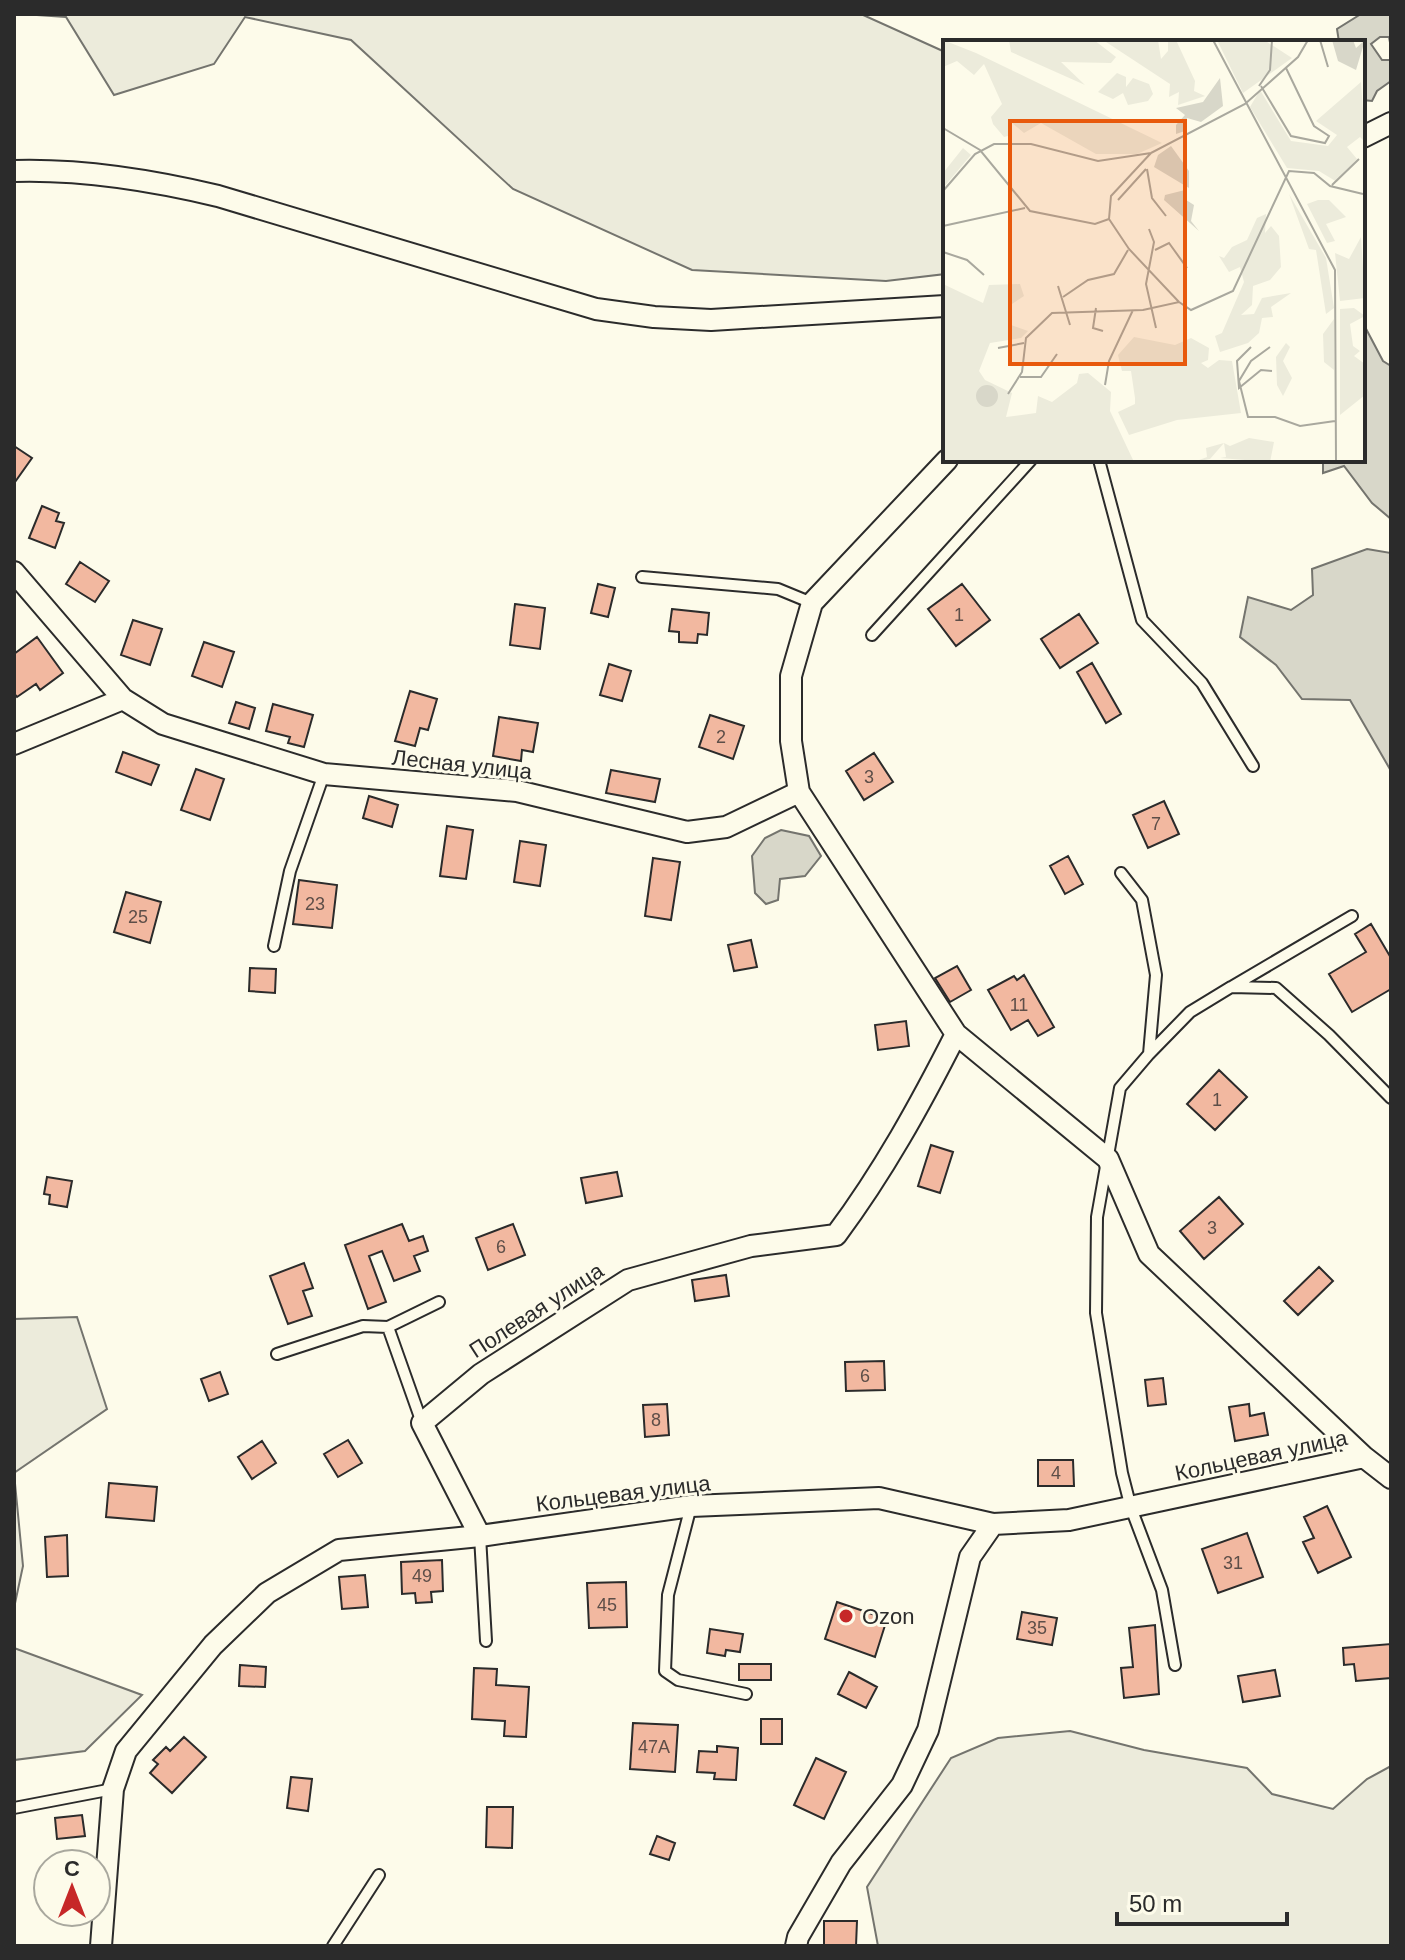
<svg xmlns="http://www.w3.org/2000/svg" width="1405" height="1960" viewBox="0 0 1405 1960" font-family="Arial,sans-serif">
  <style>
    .green { fill: #ecebdb; stroke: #74746e; stroke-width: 2 }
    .water { fill: #d8d7c9; stroke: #74746e; stroke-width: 2 }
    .building { fill: #f2b8a0; stroke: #2b2b2b; stroke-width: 2 }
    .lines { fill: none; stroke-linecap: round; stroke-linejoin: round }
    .service-casing { stroke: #2b2b2b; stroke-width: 14 }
    .minor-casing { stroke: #2b2b2b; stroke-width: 24 }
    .service { stroke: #fdfbea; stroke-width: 10 }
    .minor { stroke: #fdfbea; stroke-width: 20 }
    .poi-dot { fill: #c62828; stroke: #fdfbea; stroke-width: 3 }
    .labels { text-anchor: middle; stroke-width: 6; stroke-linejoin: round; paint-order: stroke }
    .number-label { font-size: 18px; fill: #5d4e48 }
    .street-label { font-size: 22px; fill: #2b2b2b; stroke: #fdfbea }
    .poi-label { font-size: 22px; fill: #2b2b2b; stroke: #fdfbea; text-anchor: start }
    .inset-road { fill: none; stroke: #a9a89e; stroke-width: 2 }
    .view { fill: #e8590c; fill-opacity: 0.15; stroke: #e8590c; stroke-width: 4 }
    .inset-edge { fill: none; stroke: #2b2b2b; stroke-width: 4 }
  </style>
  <rect width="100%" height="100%" fill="#fdfbea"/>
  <path class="green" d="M22,14H861L945,52V274L886,281L692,270L513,189L351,40L245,17L214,64L114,95L66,17Z
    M77,1317L107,1409L14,1473L23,1566L14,1608V1319Z
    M14,1648L142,1695L85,1751L14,1760Z
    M1070,1731L1144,1750L1247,1768L1272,1794L1333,1809L1367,1779L1391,1766V1946H878L867,1887L951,1758L998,1738Z"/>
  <path class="water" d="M1361,14H1391V48L1389,37H1380L1371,44L1382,60H1391V81L1377,91L1372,101L1363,100V42H1339L1337,29Z
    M1363,323L1383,361L1391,366V519L1372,503L1344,466L1323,473V460H1363Z
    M1367,549L1391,553V771L1350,700L1302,699L1276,665L1240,637L1248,597L1291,610L1313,595L1312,569Z
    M781,830L809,836L821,856L805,876L780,879L778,900L766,904L755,893L752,856L765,838Z"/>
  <path class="building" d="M14,446L32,458L15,482L14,481Z
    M42,506L59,513L56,521L64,523L55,548L29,538Z
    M80,562L109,581L95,602L66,584Z
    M598,584L615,588L608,617L591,613Z
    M962,584L990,620L956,646L928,609Z
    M515,604L545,608L540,649L510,645Z
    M672,609L709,613L707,635L698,634L697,643L679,642V632L669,631Z
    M1079,614L1098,643L1060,668L1041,639Z
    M133,620L162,629L150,665L121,655Z
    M37,637L63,673L40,690L36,684L17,697L14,693V654Z
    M204,642L234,652L222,687L192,676Z
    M1092,663L1121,714L1106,723L1077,672Z
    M609,664L631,671L622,701L600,695Z
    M410,691L437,699L428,730L420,728L415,746L395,741Z
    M236,702L255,708L249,729L229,723Z
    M273,704L313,715L304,747L288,743L290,737L266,731Z
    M710,715L744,726L733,759L699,747Z
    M499,717L538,723L533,752L522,750L521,761L493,756Z
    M123,752L159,765L151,785L116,772Z
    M874,753L893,782L864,800L846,771Z
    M196,769L224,779L210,820L181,810Z
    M611,770L660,779L655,802L606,793Z
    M369,796L398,805L392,827L363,818Z
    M1164,801L1179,834L1148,848L1133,815Z
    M447,826L473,830L466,879L440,876Z
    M520,841L546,845L540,886L514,882Z
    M1068,856L1083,884L1065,894L1050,866Z
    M653,858L680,862L671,920L645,916Z
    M299,880L337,885L332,928L293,924Z
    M126,892L161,902L150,943L114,932Z
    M1371,924L1391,958V989L1352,1012L1329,974L1366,952L1355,934Z
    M751,940L757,967L734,971L728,945Z
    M957,966L971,990L950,1002L935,978Z
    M250,968L276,969L275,993L249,991Z
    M1024,975L1054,1027L1038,1036L1028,1020L1011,1030L988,990L1014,976L1017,980Z
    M906,1021L909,1046L878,1050L875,1025Z
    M1219,1070L1247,1097L1215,1130L1187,1104Z
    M931,1145L953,1152L940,1193L918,1186Z
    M617,1172L622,1196L586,1203L581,1178Z
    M47,1177L72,1181L67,1207L49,1204L50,1195L44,1194Z
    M1219,1197L1243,1224L1204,1259L1180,1231Z
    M402,1224L409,1241L423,1236L428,1251L414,1256L420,1271L394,1281L382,1251L369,1256L386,1302L368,1309L345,1245Z
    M513,1224L525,1255L488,1270L476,1238Z
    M304,1263L313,1288L303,1291L312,1316L288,1324L270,1276Z
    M1319,1267L1333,1281L1298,1315L1284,1301Z
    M726,1275L729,1296L695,1301L692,1280Z
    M884,1361L885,1390L846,1391L845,1362Z
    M220,1372L228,1394L209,1401L201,1379Z
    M1163,1378L1166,1404L1148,1406L1145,1380Z
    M667,1404L669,1435L645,1437L643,1405Z
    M1249,1404L1250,1416L1264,1413L1268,1435L1235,1441L1229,1407Z
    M348,1440L362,1463L338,1477L324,1454Z
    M262,1441L276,1463L252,1479L238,1457Z
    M1038,1460H1073L1074,1486H1038Z
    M109,1483L157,1487L154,1521L106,1517Z
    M1327,1506L1351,1557L1318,1573L1303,1542L1314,1538L1304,1517Z
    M1247,1533L1263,1577L1218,1593L1202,1549Z
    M67,1535L68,1576L47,1577L45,1537Z
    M442,1560L443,1591L431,1592L432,1602L416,1603L415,1593L402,1594L401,1562Z
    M365,1575L368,1607L342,1609L339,1577Z
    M626,1582L627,1627L589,1628L587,1583Z
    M837,1602L887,1619L875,1657L825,1639Z
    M1022,1612L1057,1618L1052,1645L1017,1639Z
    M1155,1625L1159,1694L1124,1698L1121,1668L1133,1667L1129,1628Z
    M710,1629L743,1634L740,1652L726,1650L725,1656L707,1653Z
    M1391,1644V1678L1356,1681L1354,1664L1344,1665L1343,1648Z
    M739,1664H771V1680H739Z
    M240,1665L266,1667L265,1687L239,1686Z
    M474,1668L497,1669L496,1685L529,1687L526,1737L504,1736L505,1721L472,1719Z
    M1275,1670L1280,1696L1243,1702L1238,1676Z
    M849,1672L877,1687L866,1708L838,1694Z
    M761,1719H782V1744H761Z
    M633,1723L678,1725L675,1772L630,1769Z
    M184,1737L206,1757L172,1793L150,1773L158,1764L153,1760L166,1747L170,1751Z
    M717,1746L738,1748L736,1780L714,1779L715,1773L697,1772L699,1751L717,1752Z
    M816,1758L846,1772L824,1819L794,1805Z
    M291,1777L312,1779L308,1811L287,1808Z
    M487,1807H513L512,1848L486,1847Z
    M82,1815L85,1836L57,1839L55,1818Z
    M657,1836L675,1843L669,1860L650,1854Z
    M824,1921H857L856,1946H824Z"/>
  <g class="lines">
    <g class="service-casing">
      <path id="service" d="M1099,460L1142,620L1202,683L1253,766
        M642,577L778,589L812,603
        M872,635L1031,460
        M1121,873L1142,900L1156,975L1149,1054L1120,1088L1097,1217L1096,1313L1122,1473L1131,1508L1162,1590L1175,1665
        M274,946L290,871L324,774
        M1233,986L1352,916
        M1149,1054L1190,1012L1231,987L1276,988L1329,1035L1391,1098
        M388,1327L422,1423
        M277,1354L363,1326L388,1327L439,1302
        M691,1506L668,1595L665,1671L678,1680L746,1694
        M480,1536L486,1641
        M14,1808L113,1789
        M333,1946L379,1875"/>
    </g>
    <g class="minor-casing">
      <path id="minor" d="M1363,137L1391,123
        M14,171C82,169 151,180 218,196L596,309L654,317L711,320L945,306
        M947,460L812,603L791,676V741L799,792L956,1034L1108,1159L1149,1254L1364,1457
        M14,572L123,699L163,724L324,774L517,791L687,832L726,827L799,792
        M14,744L123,699
        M480,1536L422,1423L481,1374L628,1280L751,1246L836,1235C883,1172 920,1105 956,1034
        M101,1946L113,1789L126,1751L213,1645L267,1593L339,1550L480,1536L691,1506L879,1498L993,1524L1069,1520L1364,1457L1391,1478
        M796,1946L798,1937L841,1863L902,1785L928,1730L970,1557L993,1524"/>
    </g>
    <use href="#service" class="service"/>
    <use href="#minor" class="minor"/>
  </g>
  <circle class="poi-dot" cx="846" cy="1616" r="8"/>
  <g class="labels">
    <g class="number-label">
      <text x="959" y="621">1</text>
      <text x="721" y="743">2</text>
      <text x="869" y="783">3</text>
      <text x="1156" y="830">7</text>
      <text x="315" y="910">23</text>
      <text x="138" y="923">25</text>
      <text x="1019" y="1011">11</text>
      <text x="1217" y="1106">1</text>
      <text x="1212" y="1234">3</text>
      <text x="501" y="1253">6</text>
      <text x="865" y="1382">6</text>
      <text x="656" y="1426">8</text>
      <text x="1056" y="1479">4</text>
      <text x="1233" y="1569">31</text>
      <text x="422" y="1582">49</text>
      <text x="607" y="1611">45</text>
      <text x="1037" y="1634">35</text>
      <text x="654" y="1753">47А</text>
    </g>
    <g class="street-label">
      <text transform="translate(462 764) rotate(6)" y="8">Лесная улица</text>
      <text transform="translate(536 1310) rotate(-33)" y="8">Полевая улица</text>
      <text transform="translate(1261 1455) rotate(-12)" y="8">Кольцевая улица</text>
      <text transform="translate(623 1493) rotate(-7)" y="8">Кольцевая улица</text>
    </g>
    <g class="poi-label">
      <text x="862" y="1624">Ozon</text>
    </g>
  </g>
  <g transform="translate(943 40)">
    <rect width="422" height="422" fill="#fdfbea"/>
    <path d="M0,0L33,13L219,103L194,114H153L98,83L81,93L69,83V95L61,97L50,84L48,77L59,64L41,24L31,35L14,21L0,27ZM66,0H151L173,17L168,23L118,22L142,45L68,12ZM160,0H215L218,19L225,11V0H233L252,41L251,51L262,56L235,65L236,52L226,57L227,44ZM274,0H321L349,18L300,53ZM174,33L183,37V47L190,38L206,44L210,54L205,61L185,65L180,53L170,59L155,52ZM418,42L422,102L417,97L404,107L414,119L394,142L376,131L344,128L307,67L317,50L348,101L385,106L394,95L373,81ZM20,108L28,115L0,148V133ZM346,154L383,218L391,268L383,274L373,210L366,209ZM375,160H386L403,177L383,184L392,201L384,203L364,164ZM323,174L322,193L328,186L336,196L338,227L327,240L310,246L309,265L298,275L311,274L319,258L348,253L328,267L330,277L319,278L316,293L305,303L277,312L272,296L279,293L301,242L297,227L286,232L276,216L281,218L289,207L304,200L314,178ZM418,197L422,258L397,261L392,213L406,219ZM0,244L40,263L46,245L77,244L81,256L69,264L68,285L85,291L78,298L47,303L36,331L42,340L69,353L63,377L93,373L95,356L109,362L134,343L136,334L145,333L168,352L167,371L191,422H0ZM411,268L422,276L407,284L410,306L417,311L411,316L422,324V355L397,375V269ZM391,279V330L381,322L380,294ZM191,297L232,305L248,298L266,308L265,320L258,323L265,328L276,320L289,321L298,373L234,380L186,395L175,372L192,364V358L188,331H179L175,315ZM343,303L347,307L340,321L349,338L340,356L334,345L333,317ZM306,398L331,402L327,422L277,418L283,417L281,403L267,419L251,422L264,417L263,408L281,403L287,406Z" fill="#ecebdb"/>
    <path d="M389,0H410L413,8L422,0L413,30L395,21ZM277,38L280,66L258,82L244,78L242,91L233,94V85L242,75L233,68L260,62ZM228,106L246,131V148L211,127L215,115ZM242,150L240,158L251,165L248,181L256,191L221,160L222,155ZM33 356a11 11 0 1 1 22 0a11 11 0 1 1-22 0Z" fill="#d8d7c9"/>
    <path class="inset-road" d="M270,0L392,230L393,422M377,0L385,27M316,46L327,30L329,0M318,46L348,96L382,103L386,96L371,86L343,28M0,88L37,110L87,171L152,184L166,179M208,113L168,156L166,179L186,209L236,262M204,129L209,158L223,176M389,145L416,119M0,151L32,114L51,104H88L155,121L208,113L302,64L355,17L365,0M175,160L203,129M0,186L82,168M206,189L211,202L203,244L213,288M212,210L226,203L244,228M0,212L24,220L41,235M115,246L127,285M120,257L145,240L171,234L185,210M153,268L150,288L160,291M308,307L294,321L296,348L318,330L329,331M327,307L308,321L296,341L305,377H332L357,386L392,381M55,308L81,303M77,337H98L114,314M162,345L166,321L190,270M65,354L79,332L83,298L109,273L200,270L236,262L248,270L290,251L346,131L371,133L387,146L420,154"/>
    <path class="view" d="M67,81H242V324H67Z"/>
    <rect width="422" height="422" class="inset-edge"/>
  </g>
  <rect width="1405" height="1960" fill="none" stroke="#2b2b2b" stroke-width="32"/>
  <g transform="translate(72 1888)"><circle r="38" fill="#fdfbea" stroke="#a9a89e" stroke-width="2"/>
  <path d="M0-6L14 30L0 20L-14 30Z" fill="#c62828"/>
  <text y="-12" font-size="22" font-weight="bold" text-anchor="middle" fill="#2b2b2b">С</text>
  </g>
  <path d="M1117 1912v12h170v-12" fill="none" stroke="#2b2b2b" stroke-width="4"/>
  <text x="1129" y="1912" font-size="24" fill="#2b2b2b" stroke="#fdfbea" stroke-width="6" paint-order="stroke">50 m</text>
</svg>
